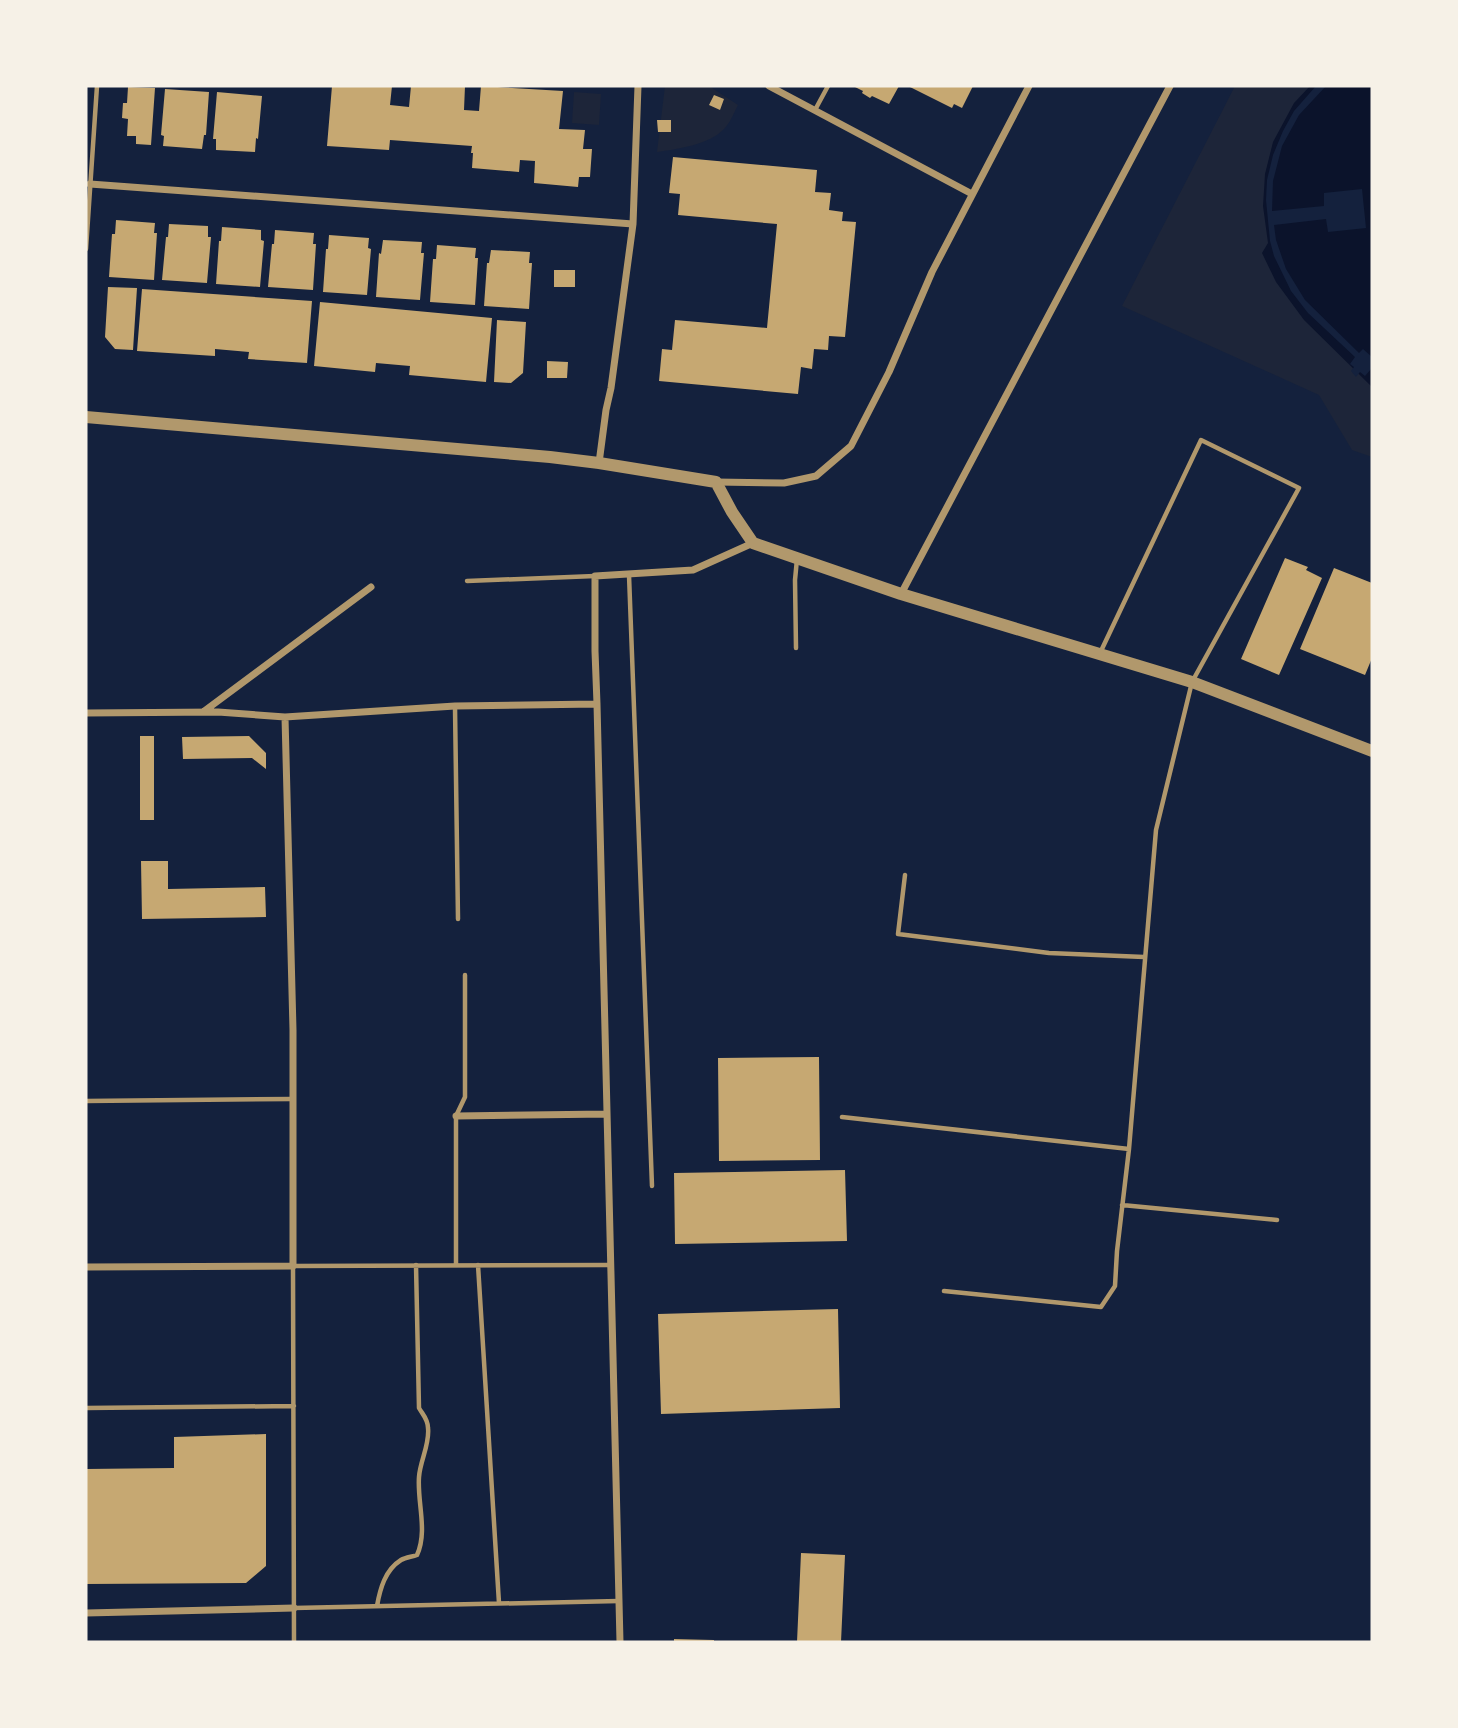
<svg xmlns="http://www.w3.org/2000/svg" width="1458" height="1728" viewBox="0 0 1458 1728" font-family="'Archivo Narrow',sans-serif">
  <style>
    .green { fill: #1d2539 }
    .water { fill: #0b132b }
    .pier { fill: #14213d }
    .building { fill: #c6a872 }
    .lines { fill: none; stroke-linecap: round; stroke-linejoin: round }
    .service { stroke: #b1986c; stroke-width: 4.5 }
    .minor { stroke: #b1986c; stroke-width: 7 }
    .tertiary { stroke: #b1986c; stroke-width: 12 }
  </style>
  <rect width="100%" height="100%" fill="#14213d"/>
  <path class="green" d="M665,86H709L738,105C734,113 730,123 724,129C709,145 677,149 657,152Z
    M1235,86H1372V457L1352,450L1319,395L1122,306Z
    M574,92L601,94L599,125L572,123Z"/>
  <path class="water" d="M1310,86H1372V387L1304,320L1276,282L1262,253L1268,243L1263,206L1265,174L1273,142L1294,103Z"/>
  <path class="pier" d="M1316,86H1326L1299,115L1282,146L1273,181L1272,211L1324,206V193L1362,189L1366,228L1328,232L1326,219L1274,225L1276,240L1286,269L1305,300L1359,353L1363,349L1372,357V368L1365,376L1360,372L1356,377L1351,371L1354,367L1350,364L1355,357L1308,313L1291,291L1274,256L1270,241L1266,200L1267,180L1273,155L1283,131L1294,111Z"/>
  <path class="building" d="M332,86H392L390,105L409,107L411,86H465L464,110L479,111L481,86L563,91L559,129L585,130L583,149H592L590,177H579L578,187L534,183L535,161L520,160L519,172L472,168L473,153H471L472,146L390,140L389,150L327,146Z
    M853,86H899L889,104L872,96L870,98L862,93L863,91Z
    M908,86H973L962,108L954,104L952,108Z
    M128,87L155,88L151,145L136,144V136H127L128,119L122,118L123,103H127Z
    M165,89L209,92L206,135H204L202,149L163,146L164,136L161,135Z
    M217,92L262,96L258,139L256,138L255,152L216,150V139H213Z
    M714,95L724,99L720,110L709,105Z
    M657,120H671V132H658Z
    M673,157L817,170L815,192L831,193L829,210L843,212L842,221L856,222L845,337L829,336L828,350L814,349L812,369L801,367L798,394L659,381L662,349L672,350L675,320L767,328L777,224L678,215L680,194L669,193Z
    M116,220L155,223L154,233H157L154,280L109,277L112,234H115Z
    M169,224L208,226V237H211L207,283L162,280L166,237H168Z
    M222,227L261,230V240L264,241L260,287L216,284L219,241H221Z
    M275,230L314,233L313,244H316L313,290L268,287L272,244H274Z
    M329,235L369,238L368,248L371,249L367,295L323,292L326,249H328Z
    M383,240L422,242L421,253H424L420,300L376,297L379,253L381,254Z
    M437,245L476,248L475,258H478L475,305L430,302L433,259H436Z
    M491,250L530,252L529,263H532L529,309L484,306L487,263H489Z
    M554,270H575V287H554Z
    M108,287L137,288L133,350L115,349L105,337Z
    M142,289L312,301L307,363L248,359L249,352L215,349V356L137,351Z
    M320,302L492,318L486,382L409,375L410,366L376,363L375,372L314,366Z
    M497,320L526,322L523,373L511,383L494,382Z
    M547,361L568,362L567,378H547Z
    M1285,558L1308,567L1306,570L1322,578L1279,675L1241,659Z
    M1334,568L1372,583V658L1365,675L1300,649Z
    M140,736H154V820H140Z
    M249,736L266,753V769L252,758L183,759L182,737Z
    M141,861H168V889L265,887L266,917L142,919Z
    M819,1057L820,1160L719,1161L718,1058Z
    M845,1170L847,1241L675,1244L674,1173Z
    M838,1309L840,1408L661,1414L658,1314Z
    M266,1434V1566L246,1583L86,1584V1469L174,1468V1437Z
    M801,1553L845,1555L841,1642H797Z
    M674,1639L714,1640V1642H674Z"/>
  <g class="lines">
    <path class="service" d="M815,110L828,86
      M86,249L97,86
      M629,575L652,1186
      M467,581L595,576
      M796,648L795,580L797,559
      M455,707L458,919
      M905,875L898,934L1049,953L1144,957
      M86,1101L292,1099
      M842,1117L1129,1149
      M1122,1205L1277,1220
      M456,1265V1116L465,1097V975
      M478,1265L499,1603
      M944,1291L1101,1307L1115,1286L1117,1251L1129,1149L1156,830L1192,682L1299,488L1201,440L1101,651
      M86,1408L294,1406
      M377,1606C380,1589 385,1570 401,1560C406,1557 412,1557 417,1555C428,1531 417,1502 419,1477C420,1461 430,1444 428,1428C428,1419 423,1415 419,1408L416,1265
      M294,1608L619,1601
      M294,1642L293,1266L611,1265"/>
    <path class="minor" d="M769,86L972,194
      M90,184L633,224
      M599,463L606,410L611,388L633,224L638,86
      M716,482L784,483L816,476L851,446L889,372L932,272L1029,86
      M901,594L1170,86
      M203,712L371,587
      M86,713L218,712L285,717L455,706L597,704
      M456,1116L607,1114
      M86,1267L293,1266V1030L285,717
      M86,1613L294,1608
      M620,1642L597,704L595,651V576L693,570L753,543"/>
    <path class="tertiary" d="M86,417L550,457L599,463L716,482L732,512L753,543L901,594L1192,682L1372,751"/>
  </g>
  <rect width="1458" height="1728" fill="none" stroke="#f6f1e7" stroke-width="175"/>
</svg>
